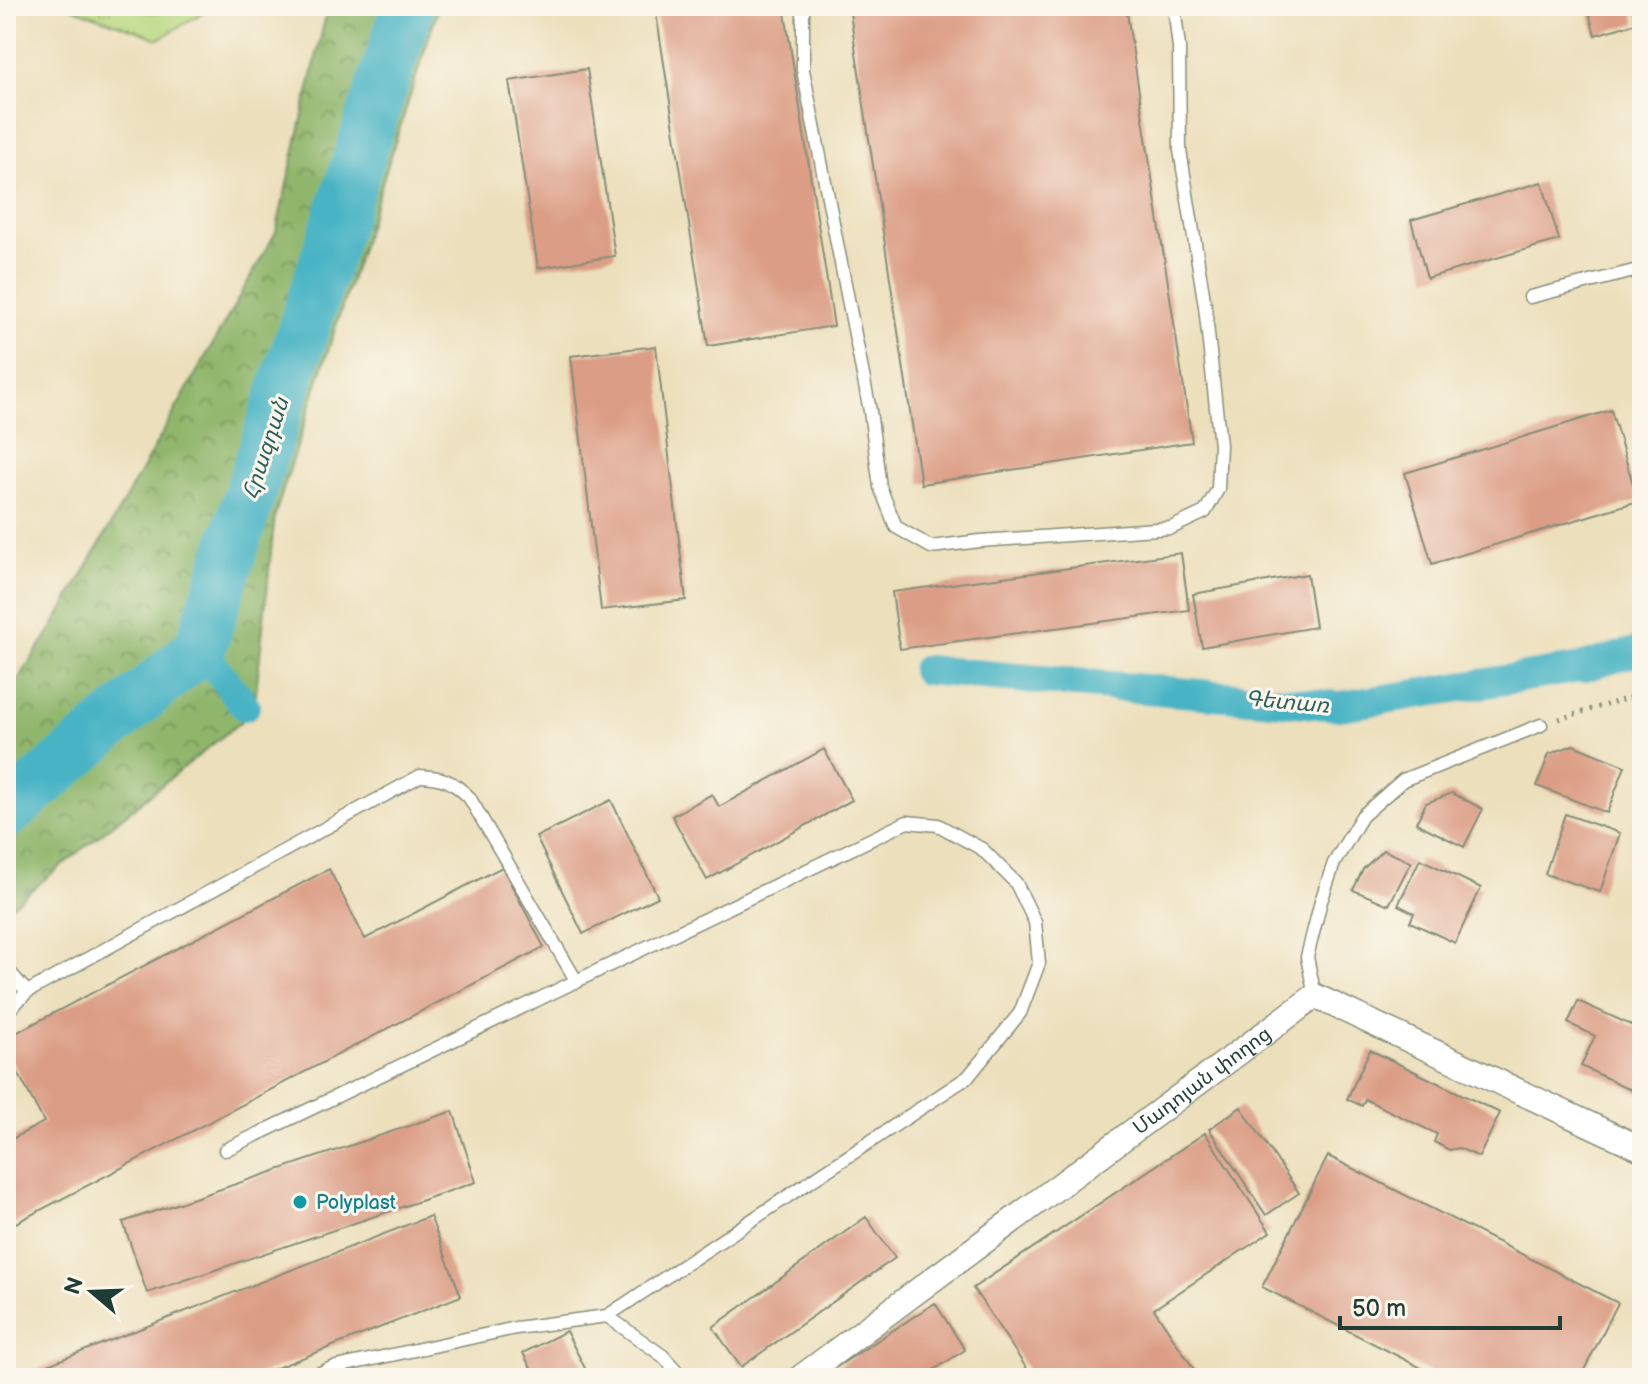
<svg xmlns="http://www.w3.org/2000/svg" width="1648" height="1384" viewBox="0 0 1648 1384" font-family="'Balsamiq Sans','Noto Sans Armenian',sans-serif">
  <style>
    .grass { fill: url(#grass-tufts); stroke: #6a8958; stroke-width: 2 }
    .forest { fill: url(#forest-crowns); stroke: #587a50; stroke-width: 2 }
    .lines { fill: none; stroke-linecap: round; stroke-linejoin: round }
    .canal { stroke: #47b3c4; stroke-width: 30 }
    .river { stroke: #47b3c4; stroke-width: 52 }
    .building { fill: #db9d85 }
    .service-casing { stroke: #868e78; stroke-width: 15 }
    .minor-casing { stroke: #868e78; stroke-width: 27 }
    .path { stroke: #868e78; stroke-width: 5; stroke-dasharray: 2 6; stroke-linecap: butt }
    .service { stroke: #fff; stroke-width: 12 }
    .minor { stroke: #fff; stroke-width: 24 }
    .culture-dot { fill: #0f9aa8; stroke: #fbf7ec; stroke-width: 3 }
    .labels { text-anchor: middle; stroke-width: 6; stroke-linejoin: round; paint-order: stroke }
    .street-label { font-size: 20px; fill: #1f3d34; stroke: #fbf7ec }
    .culture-label { font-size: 20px; fill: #0d838f; stroke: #fbf7ec; text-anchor: start }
    .water-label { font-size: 22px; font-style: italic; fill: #2b605f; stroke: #fbf7ec }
  </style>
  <defs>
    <pattern id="grass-tufts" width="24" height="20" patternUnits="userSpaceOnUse" patternTransform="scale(2)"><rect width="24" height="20" fill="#b5d57c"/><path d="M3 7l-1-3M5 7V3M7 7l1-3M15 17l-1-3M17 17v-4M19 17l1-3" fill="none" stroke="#93ae66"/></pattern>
    <pattern id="forest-crowns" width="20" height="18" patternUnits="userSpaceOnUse" patternTransform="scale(2)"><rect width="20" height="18" fill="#90b66c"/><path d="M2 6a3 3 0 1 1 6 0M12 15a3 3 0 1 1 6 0" fill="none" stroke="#75955a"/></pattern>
  </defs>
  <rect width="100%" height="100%" fill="#fbf7ec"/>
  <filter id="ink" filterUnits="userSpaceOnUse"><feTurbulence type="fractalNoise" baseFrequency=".0125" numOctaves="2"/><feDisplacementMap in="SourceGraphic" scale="16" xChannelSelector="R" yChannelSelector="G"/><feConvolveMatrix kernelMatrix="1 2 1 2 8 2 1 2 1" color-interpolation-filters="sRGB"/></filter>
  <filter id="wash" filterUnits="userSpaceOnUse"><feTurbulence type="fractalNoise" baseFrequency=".006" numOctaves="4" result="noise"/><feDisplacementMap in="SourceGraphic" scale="32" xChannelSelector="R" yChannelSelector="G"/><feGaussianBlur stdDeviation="1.8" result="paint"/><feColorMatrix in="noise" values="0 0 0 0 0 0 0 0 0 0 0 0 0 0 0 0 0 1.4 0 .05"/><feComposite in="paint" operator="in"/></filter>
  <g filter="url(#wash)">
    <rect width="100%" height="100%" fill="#ecdfbc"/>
    <path class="grass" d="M66,6H214L159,39Z"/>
    <path class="forest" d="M328,6H439L275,515L254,711L8,909L6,697L54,625L276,232Z"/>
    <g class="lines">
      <path class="canal" d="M200,648L245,706
        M926,670L1340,706L1581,668L1642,650"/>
      <path class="river" d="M6,813L200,648L408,6"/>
    </g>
    <g id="blocks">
      <path class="building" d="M655,6H784L834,326L708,346Z
        M849,6H1126L1192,442L921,484Z
        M1587,6H1631L1636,23L1595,35Z
        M587,69L615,256L538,268L509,81Z
        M1542,182L1559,240L1427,278L1411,220Z
        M656,346L686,600L601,610L571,356Z
        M1611,410L1638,501L1432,564L1405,473Z
        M1181,553L1189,610L900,649L892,592Z
        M1307,574L1315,627L1202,647L1193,594Z
        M1573,745L1625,766L1607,813L1537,786L1549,754Z
        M824,749L852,800L707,880L672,816L712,794L719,807Z
        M1452,793L1483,809L1464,847L1416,823L1426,803Z
        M611,800L658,897L583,934L536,837Z
        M1565,814L1620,833L1600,892L1545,874Z
        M1383,850L1411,862L1389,905L1353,890L1363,869Z
        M1420,859L1481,888L1455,943L1410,922L1414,913L1398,905Z
        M502,867L544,947L12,1225L6,1214V1142L44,1122L6,1050V1038L329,869L365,939Z
        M1578,1001L1642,1030V1095L1581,1066L1595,1036L1568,1023Z
        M1370,1050L1500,1113L1479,1157L1459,1148L1449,1150L1434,1142L1437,1134L1365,1099L1362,1106L1347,1099Z
        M1241,1107L1299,1193L1266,1215L1209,1129Z
        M453,1111L476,1182L147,1293L123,1222Z
        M1205,1133L1270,1232L1154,1309L1200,1378H1033L973,1288Z
        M1328,1156L1618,1303L1580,1378H1441L1262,1287Z
        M430,1216L461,1296L251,1378H35L32,1371Z
        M866,1217L895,1258L741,1367L713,1327Z
        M935,1303L965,1350L921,1378H820Z
        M566,1331L590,1378H536L523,1353Z"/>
    </g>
  </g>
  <g filter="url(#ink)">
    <use href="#blocks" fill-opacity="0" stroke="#868e78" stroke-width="2"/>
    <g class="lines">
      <g class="service-casing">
        <path id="service" d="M803,6V70L870,411L880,487L896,527L931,547L980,541L1171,528L1205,512L1218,489L1220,445L1205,306L1180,150L1179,48L1174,6
          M1530,297L1642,269
          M6,968L27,992
          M1315,996L1307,957L1321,901L1334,863L1362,816L1403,780L1541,725
          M6,1013L27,992L420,776C444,777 452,781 469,797L577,982
          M225,1150L907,822L938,825L982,849L1016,883L1035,922L1039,963L1020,1013L968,1077L607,1316L516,1328L332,1368L308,1378
          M607,1316L663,1356L683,1378"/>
      </g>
      <g class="minor-casing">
        <g id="minor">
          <path id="s1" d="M800,1378L1315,996L1642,1149"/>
        </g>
      </g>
      <path class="path" d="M1559,719L1642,694"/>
      <use href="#service" class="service"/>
      <use href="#minor" class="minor"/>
    </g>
  </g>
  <circle class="culture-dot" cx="300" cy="1202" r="8"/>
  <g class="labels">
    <g class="street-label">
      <text dy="7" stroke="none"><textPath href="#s1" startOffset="500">Մադոյան փողոց</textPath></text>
    </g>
    <g class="culture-label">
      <text x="316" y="1209">Polyplast</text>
    </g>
    <g class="water-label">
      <text transform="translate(265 448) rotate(-72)" y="8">Հրազդան</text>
      <text transform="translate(1287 701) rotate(5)" y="8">Գետառ</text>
    </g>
  </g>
  <rect width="1648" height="1384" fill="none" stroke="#fbf7ec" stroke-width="32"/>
  <g transform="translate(92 1292) rotate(289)" stroke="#fbf7ec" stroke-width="6" paint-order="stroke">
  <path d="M0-6L14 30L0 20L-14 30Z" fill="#1f3d34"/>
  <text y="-12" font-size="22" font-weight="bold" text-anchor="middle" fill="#1f3d34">N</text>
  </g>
  <path d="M1340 1316v12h220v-12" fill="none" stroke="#1f3d34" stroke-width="4"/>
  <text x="1352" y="1316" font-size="24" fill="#1f3d34" stroke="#fbf7ec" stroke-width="6" paint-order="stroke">50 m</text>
</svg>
